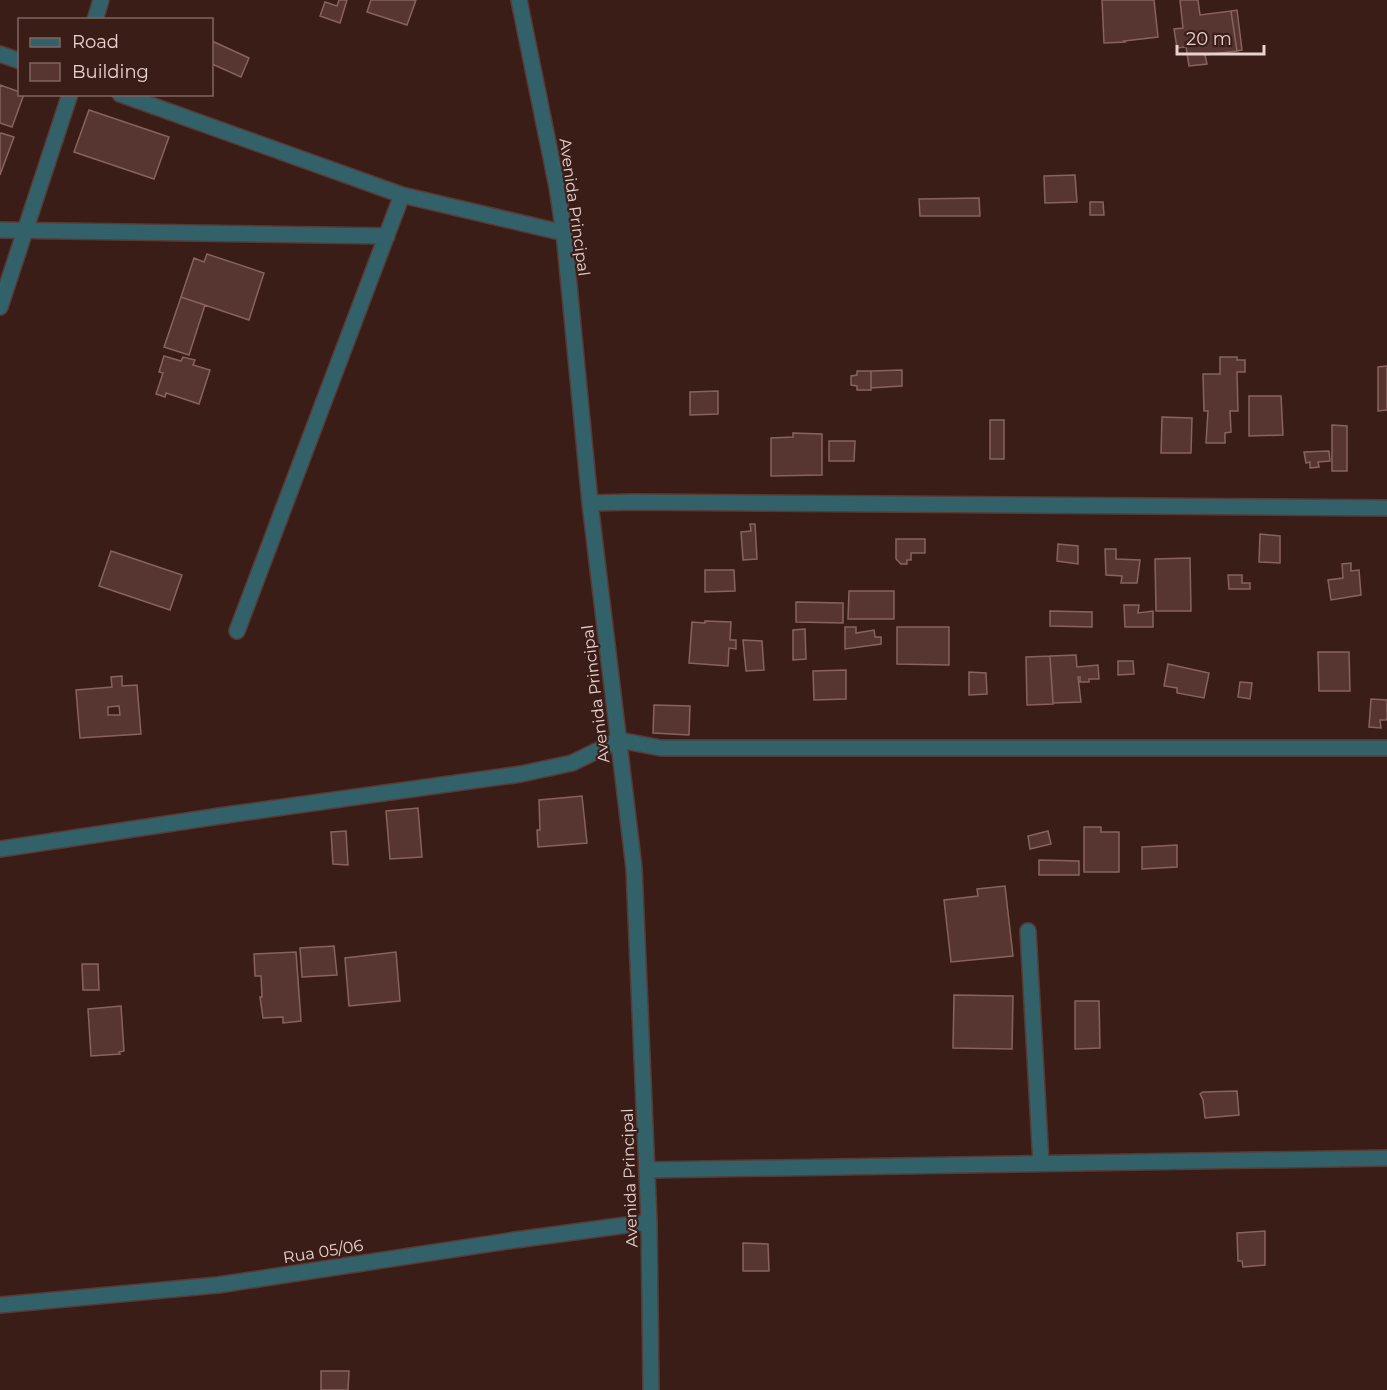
<svg xmlns="http://www.w3.org/2000/svg" width="1387" height="1390" viewBox="0 0 1387 1390" font-family="Montserrat,sans-serif">
  <style>
    .building { fill: #573631; stroke: #88635d; stroke-width: 1.5; fill-rule: evenodd }
    .lines { fill: none; stroke-linecap: round; stroke-linejoin: round }
    .minor-casing { stroke: #573a35; stroke-width: 18 }
    .minor { stroke: #336169; stroke-width: 15 }
    .labels { text-anchor: middle; stroke-width: 4.5; stroke-linejoin: round; paint-order: stroke }
    .street-label { font-size: 16px; fill: #e8d2ce; stroke: #3b1d18 }
  </style>
  <rect width="100%" height="100%" fill="#3b1d18"/>
  <path class="building" d="M339,0H347L340,23L320,16L325,2L337,6Z
    M371,0H416L407,25L367,12Z
    M1102,0H1154L1158,37L1124,41L1125,42L1104,43Z
    M1180,0H1198L1200,15L1231,11L1237,51L1205,55L1207,64L1189,66L1186,47L1177,48L1174,29L1183,28Z
    M1237,10L1242,50L1237,51L1231,11Z
    M212,41L249,58L241,77L212,64Z
    M0,85L20,92V94H24L12,127L0,123Z
    M89,110L169,137L154,179L74,152Z
    M1,133L14,137L0,175V134Z
    M1075,175L1077,202L1045,203L1044,176Z
    M979,198L980,216H920L919,199Z
    M1090,202H1103L1104,215H1090Z
    M207,254L264,273L249,320L181,297L194,258L204,262Z
    M181,297L205,305L189,355L164,347Z
    M164,356L181,361L183,357L195,360L193,365L210,370L199,404L166,393L165,397L156,394L163,373L159,372Z
    M1220,357H1237V360H1245V372H1237L1238,411H1230L1231,432L1225,433V443H1206L1208,411H1204L1203,374H1220Z
    M1387,366V410L1378,411V367Z
    M902,370V386L871,388V371Z
    M857,371H871V390H857V386L851,385V376L857,375Z
    M718,391V414L690,415V392Z
    M1249,396H1281L1283,435L1249,436Z
    M1162,417L1192,418L1191,453H1161Z
    M990,420H1004V459H990Z
    M1332,425L1347,426V471H1332Z
    M793,433L822,434V475L771,476V438L793,437Z
    M829,441H855L854,461H829Z
    M1329,451L1330,461L1318,462L1319,467L1310,468V462L1306,463L1304,452Z
    M750,524H755L757,559L743,560L741,532L751,531Z
    M1260,534L1280,536V563L1259,562Z
    M896,539H925V553H911V560H907V564H901L896,559Z
    M1058,544L1078,546V564L1057,561Z
    M1105,549H1116V559L1140,560L1137,583H1121L1122,576L1106,575Z
    M111,551L182,575L170,610L99,586Z
    M1190,558L1191,611H1156L1155,559Z
    M1351,563V571L1359,570L1361,595L1331,600L1328,580L1343,578L1342,564Z
    M705,570H734L735,591L705,592Z
    M1228,575H1242V583H1250V589H1229Z
    M849,591H894V619H848Z
    M796,602L843,603V623L796,622Z
    M1124,605H1139L1138,613L1153,611V627H1125Z
    M1050,611L1092,612V627L1050,626Z
    M705,621L731,622L730,640H736V649L729,648L728,666L689,663L692,622L705,623Z
    M845,627H856V633L874,630L875,637H881V644L845,649Z
    M897,627H949V665L897,664Z
    M805,629L806,659L793,660V630Z
    M743,640L762,641L764,670L746,671Z
    M1318,652H1349L1350,691H1319Z
    M1076,655L1077,667L1098,665L1099,679H1089V682H1080V677H1078L1081,702L1053,703L1050,656Z
    M1050,656L1053,704L1027,705L1026,657Z
    M1118,661H1133L1134,674L1118,675Z
    M1168,664L1209,673L1204,698L1177,693V688L1164,686Z
    M846,670V699L814,700L813,671Z
    M969,672L986,673L987,694L969,695Z
    M122,676V686L137,685L141,734L80,738L76,690L112,687L111,677ZM119,706L120,715H108V707Z
    M1240,682L1252,683L1250,699L1238,697Z
    M1371,699L1387,700V718L1386,720H1380L1381,728L1369,727Z
    M654,705L690,706L689,735L653,733Z
    M582,796L587,843L538,847L537,830H540L539,800Z
    M418,808L422,857L390,859L386,811Z
    M1084,827H1101V832H1119V872H1084Z
    M346,831L348,865L333,864L331,832Z
    M1048,831L1051,844L1030,849L1028,836Z
    M1177,845V867L1142,869V847Z
    M1039,860L1079,861V875H1039Z
    M1005,886L1013,956L951,962L944,900L978,896L977,889Z
    M334,946L337,975L302,977L300,948Z
    M296,952L301,1021L283,1023V1017L263,1018L260,997H262L261,976H255L254,954Z
    M396,952L400,1001L349,1006L345,958Z
    M82,964H98L99,990H83Z
    M954,995L1013,996L1012,1049L953,1048Z
    M1075,1001H1099L1100,1048L1075,1049Z
    M121,1006L124,1051L119,1052L120,1054L91,1056L88,1009Z
    M1237,1091L1239,1115L1205,1118L1203,1100L1200,1094L1203,1092Z
    M1265,1231V1265L1243,1267L1242,1261H1238L1237,1233Z
    M743,1243L768,1244L769,1271H743Z
    M321,1371H349L348,1390H321Z"/>
  <g class="lines">
    <g class="minor-casing">
      <path id="minor" d="M519,0L557,187L564,233L590,503L634,868L649,1222L651,1390
        M95,20L101,0
        M0,54L20,61
        M120,94L402,195L564,233
        M0,230L387,236
        M0,307L70,94
        M590,503L634,502L1387,508
        M237,631L402,195
        M0,849L233,814L521,774L572,763L619,740L661,748H1387
        M1028,931L1041,1163
        M647,1170L1387,1158
        M0,1305L218,1285L515,1240L649,1222"/>
    </g>
    <use href="#minor" class="minor"/>
  </g>
  <g class="labels">
    <g class="street-label">
      <text transform="translate(575 207) rotate(82)" y="6">Avenida Principal</text>
      <text transform="translate(595 694) rotate(-97)" y="6">Avenida Principal</text>
      <text transform="translate(629 1178) rotate(-92)" y="6">Avenida Principal</text>
      <text transform="translate(323 1251) rotate(-9)" y="6">Rua 05/06</text>
    </g>
  </g>
  <rect x="18" y="18" width="195" height="78" fill="#3b1d18" stroke="#806561" stroke-width="1.5"/>
  <rect x="30" y="38" width="30" height="9" fill="#336169" stroke="#806561" stroke-width="1.5"/>
  <text x="72" y="48" font-size="18" fill="#e8d2ce">Road</text>
  <rect x="30" y="63" width="30" height="18" fill="#573631" stroke="#806561" stroke-width="1.5"/>
  <text x="72" y="78" font-size="18" fill="#e8d2ce">Building</text>
  <path d="M1177 45v9h87v-9" fill="none" stroke="#e8d2ce" stroke-width="3"/>
  <text x="1186" y="45" font-size="18" fill="#e8d2ce" stroke="#3b1d18" stroke-width="4.5" paint-order="stroke">20 m</text>
</svg>
